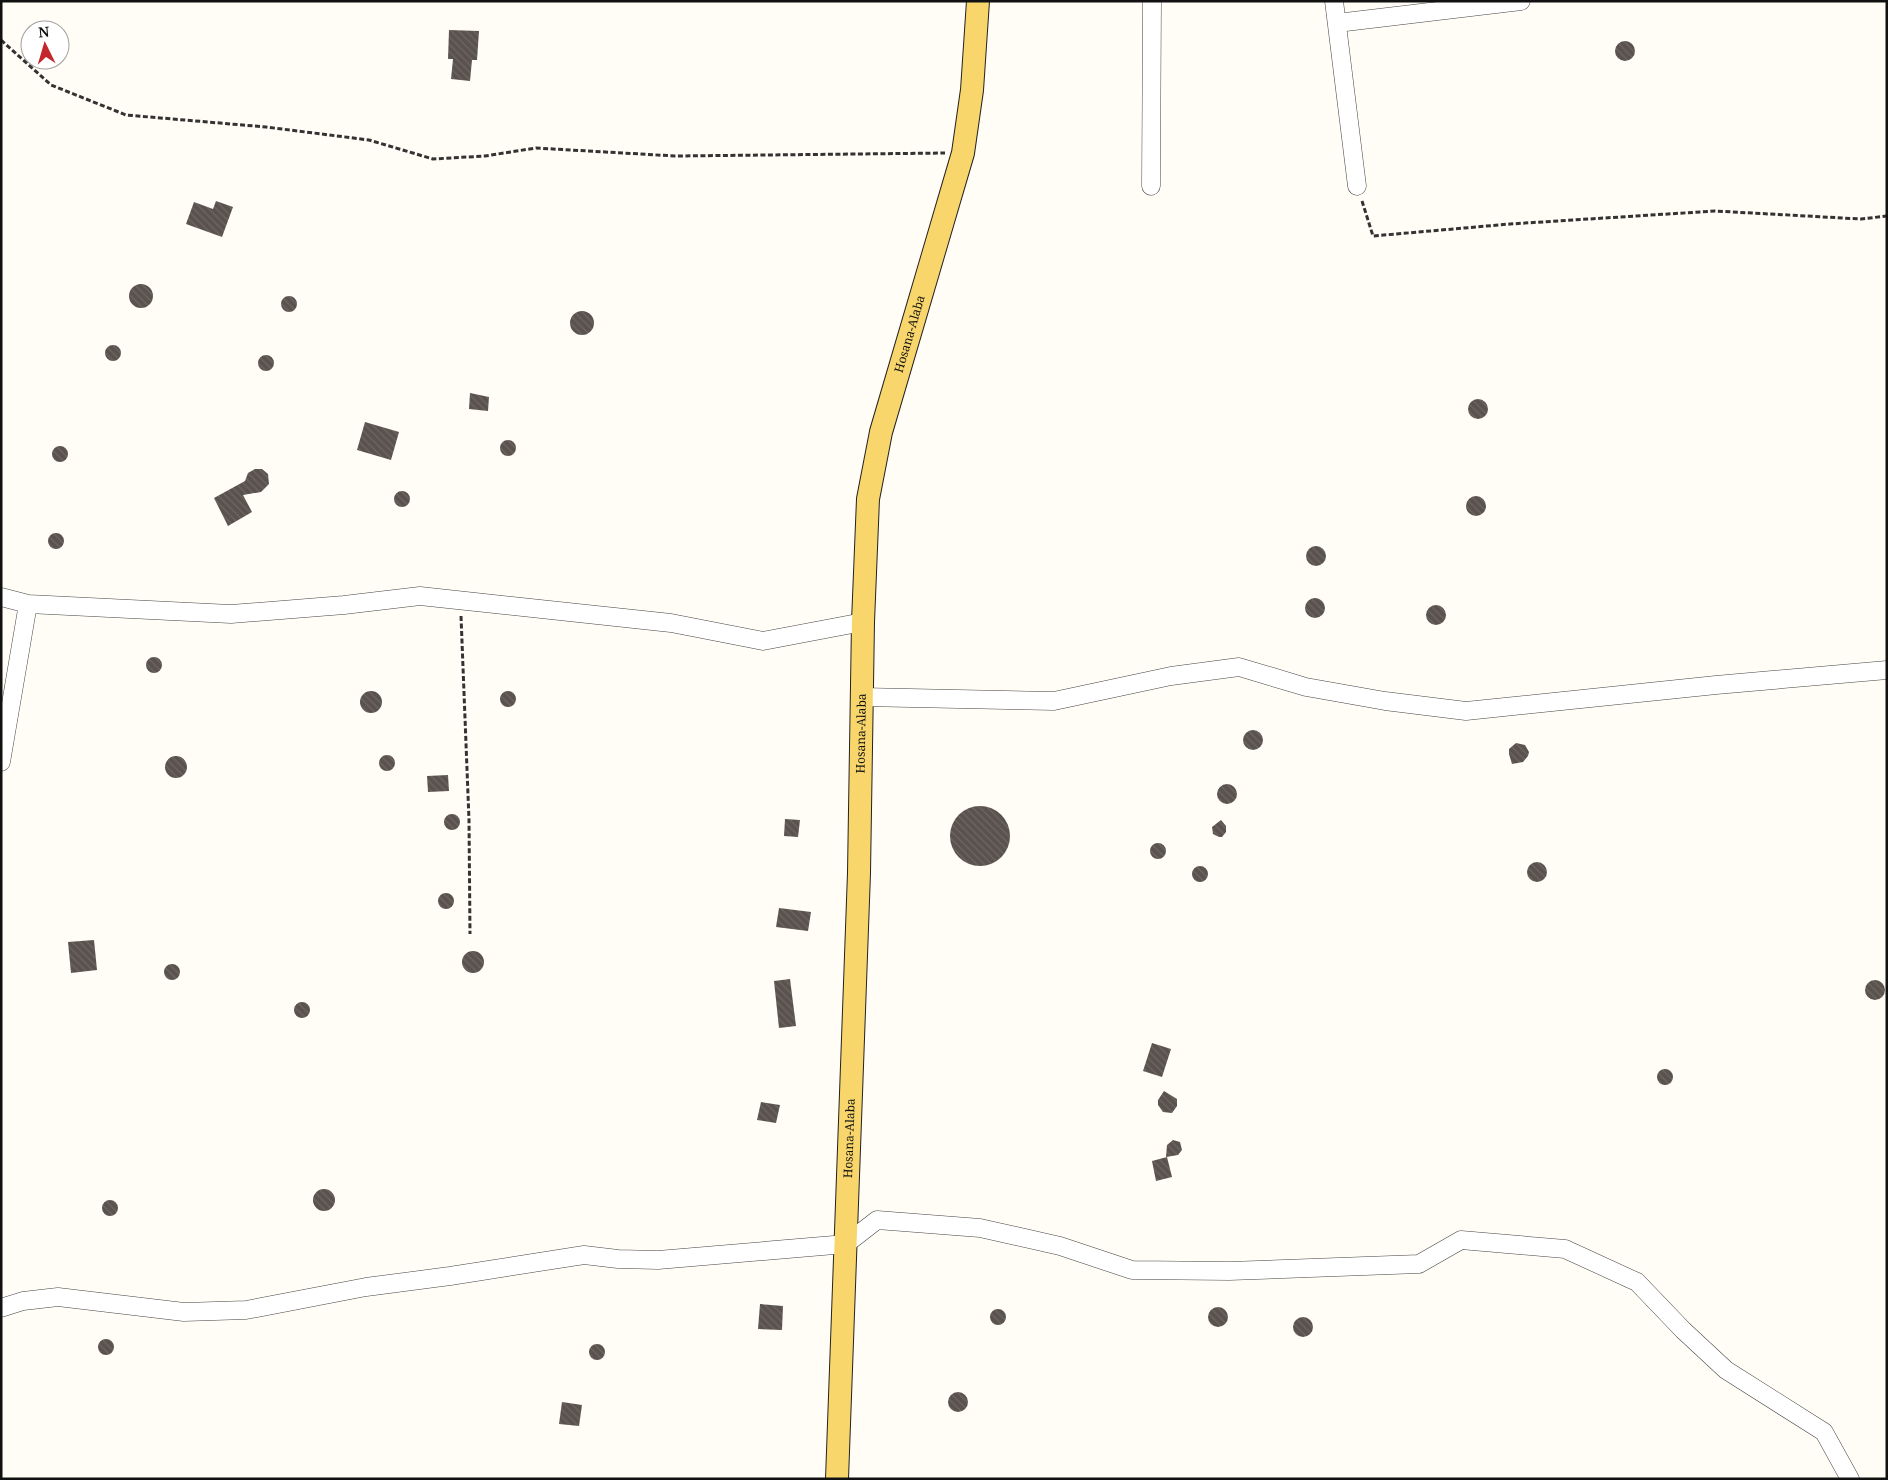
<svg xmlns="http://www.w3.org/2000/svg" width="1888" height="1480" viewBox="0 0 1888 1480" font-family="'Noto Serif',serif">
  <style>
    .building { fill: url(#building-back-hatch) }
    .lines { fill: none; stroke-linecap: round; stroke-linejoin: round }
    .minor-casing { stroke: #444; stroke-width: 19 }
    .major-casing { stroke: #222; stroke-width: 24 }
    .path { stroke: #333; stroke-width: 3; stroke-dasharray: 5 2.5; stroke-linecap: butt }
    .minor { stroke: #fff; stroke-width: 18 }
    .major { stroke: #f9d66b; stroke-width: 22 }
    .labels { text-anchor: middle; stroke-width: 5; stroke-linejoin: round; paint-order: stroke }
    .street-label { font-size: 12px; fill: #111; stroke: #fff }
  </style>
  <defs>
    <pattern id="building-back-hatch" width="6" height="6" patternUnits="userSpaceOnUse" patternTransform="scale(1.25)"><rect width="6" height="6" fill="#5a524d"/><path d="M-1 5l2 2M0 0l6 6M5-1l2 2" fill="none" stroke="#6d6662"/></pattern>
  </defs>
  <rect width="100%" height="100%" fill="#fffdf5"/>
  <path class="building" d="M449,30L479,31L477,60H472L470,81L451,79L453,59H448Z
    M1615 51a10 10 0 1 1 20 0a10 10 0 1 1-20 0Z
    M216,201L233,207L222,237L186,224L194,202L213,209Z
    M129 296a12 12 0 1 1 24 0a12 12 0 1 1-24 0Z
    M281 304a8 8 0 1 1 16 0a8 8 0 1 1-16 0Z
    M570 323a12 12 0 1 1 24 0a12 12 0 1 1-24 0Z
    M105 353a8 8 0 1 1 16 0a8 8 0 1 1-16 0Z
    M258 363a8 8 0 1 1 16 0a8 8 0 1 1-16 0Z
    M470,393L489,397L488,411L469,409Z
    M1468 409a10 10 0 1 1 20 0a10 10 0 1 1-20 0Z
    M365,422L399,432L391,460L357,450Z
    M500 448a8 8 0 1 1 16 0a8 8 0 1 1-16 0Z
    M52 454a8 8 0 1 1 16 0a8 8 0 1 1-16 0Z
    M255,469H262L268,474L269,484L261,492L243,495L252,512L228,526L214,498L245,481L248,473Z
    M394 499a8 8 0 1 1 16 0a8 8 0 1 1-16 0Z
    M1466 506a10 10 0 1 1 20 0a10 10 0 1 1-20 0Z
    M48 541a8 8 0 1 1 16 0a8 8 0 1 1-16 0Z
    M1306 556a10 10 0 1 1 20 0a10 10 0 1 1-20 0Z
    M1305 608a10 10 0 1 1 20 0a10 10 0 1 1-20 0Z
    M1426 615a10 10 0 1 1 20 0a10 10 0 1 1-20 0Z
    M146 665a8 8 0 1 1 16 0a8 8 0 1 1-16 0Z
    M500 699a8 8 0 1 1 16 0a8 8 0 1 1-16 0Z
    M360 702a11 11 0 1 1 22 0a11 11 0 1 1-22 0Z
    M1243 740a10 10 0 1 1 20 0a10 10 0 1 1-20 0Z
    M1516,743L1525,745L1529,752L1528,756L1523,762L1512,764L1509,754V749Z
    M379 763a8 8 0 1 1 16 0a8 8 0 1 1-16 0Z
    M165 767a11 11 0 1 1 22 0a11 11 0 1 1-22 0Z
    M448,775L449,791L428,792L427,776Z
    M1217 794a10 10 0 1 1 20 0a10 10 0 1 1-20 0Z
    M950 836a30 30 0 1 1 60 0a30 30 0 1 1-60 0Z
    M444 822a8 8 0 1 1 16 0a8 8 0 1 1-16 0Z
    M785,819L800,820L798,837L784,836Z
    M1221,820L1226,826V832L1222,837H1219L1213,834L1212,827Z
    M1150 851a8 8 0 1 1 16 0a8 8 0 1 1-16 0Z
    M1527 872a10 10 0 1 1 20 0a10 10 0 1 1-20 0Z
    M1192 874a8 8 0 1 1 16 0a8 8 0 1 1-16 0Z
    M438 901a8 8 0 1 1 16 0a8 8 0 1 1-16 0Z
    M779,908L811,912L808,931L776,927Z
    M94,940L97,970L71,973L68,942Z
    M462 962a11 11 0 1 1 22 0a11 11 0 1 1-22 0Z
    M164 972a8 8 0 1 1 16 0a8 8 0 1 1-16 0Z
    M790,979L796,1026L779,1028L774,981Z
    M1865 990a10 10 0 1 1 20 0a10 10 0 1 1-20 0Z
    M294 1010a8 8 0 1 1 16 0a8 8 0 1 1-16 0Z
    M1152,1043L1171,1049L1162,1077L1143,1071Z
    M1657 1077a8 8 0 1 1 16 0a8 8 0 1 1-16 0Z
    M1164,1091L1177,1099V1106L1172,1113L1163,1112L1158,1105V1100Z
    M761,1102L780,1105L776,1123L757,1120Z
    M1173,1140L1180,1142L1182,1150L1178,1155L1166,1157L1167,1145Z
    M1167,1157L1172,1177L1156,1181L1152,1161Z
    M313 1200a11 11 0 1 1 22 0a11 11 0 1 1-22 0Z
    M102 1208a8 8 0 1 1 16 0a8 8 0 1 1-16 0Z
    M760,1304L783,1306L782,1330L758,1329Z
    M1208 1317a10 10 0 1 1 20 0a10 10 0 1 1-20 0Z
    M990 1317a8 8 0 1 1 16 0a8 8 0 1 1-16 0Z
    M1293 1327a10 10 0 1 1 20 0a10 10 0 1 1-20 0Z
    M98 1347a8 8 0 1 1 16 0a8 8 0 1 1-16 0Z
    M589 1352a8 8 0 1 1 16 0a8 8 0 1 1-16 0Z
    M948 1402a10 10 0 1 1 20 0a10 10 0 1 1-20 0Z
    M562,1402L582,1405L579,1426L559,1424Z"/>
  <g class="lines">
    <g class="minor-casing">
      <path id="minor" d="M1334,1L1357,186
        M1337,23L1521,1
        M1151,186L1152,1
        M1,597L28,604L231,614L344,605L420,596L671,623L763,641L863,622
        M862,697L1054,701L1171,676L1239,667L1306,687L1385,701L1466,711L1716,685L1887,670
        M1,762L28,604
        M1,1308L23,1301L58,1297L184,1312L246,1310L366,1287L450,1276L584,1255L618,1259L658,1260L846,1244L877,1220L980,1228L1060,1246L1132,1270L1229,1271L1419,1264L1461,1240L1565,1249L1637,1282L1683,1330L1726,1370L1824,1432L1850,1479"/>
    </g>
    <g class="major-casing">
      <g id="major">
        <path id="s1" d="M837,1479L859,873L863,622L868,499L881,432L963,153L972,90L978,1"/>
      </g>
    </g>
    <path class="path" d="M1,40L51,85L126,115L266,127L369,140L433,159L485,156L536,148L675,156L945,153
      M1362,201L1373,236L1510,224L1715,211L1861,219L1887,216
      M461,616L469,820L470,934"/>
    <use href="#minor" class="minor"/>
    <use href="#major" class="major"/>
  </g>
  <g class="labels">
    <g class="street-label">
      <text dy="4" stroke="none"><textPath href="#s1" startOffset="1151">Hosana-Alaba</textPath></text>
      <text dy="4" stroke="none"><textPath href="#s1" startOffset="746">Hosana-Alaba</textPath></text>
      <text dy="4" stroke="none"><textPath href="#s1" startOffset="341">Hosana-Alaba</textPath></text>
    </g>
  </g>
  <rect width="1888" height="1480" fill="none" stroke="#111111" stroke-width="5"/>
  <g transform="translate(45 45) rotate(355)"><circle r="24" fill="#ffffff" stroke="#a0a0a0"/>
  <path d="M0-4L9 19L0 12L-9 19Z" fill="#c4262e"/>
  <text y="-8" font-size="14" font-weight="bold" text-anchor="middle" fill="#111111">N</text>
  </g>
</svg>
